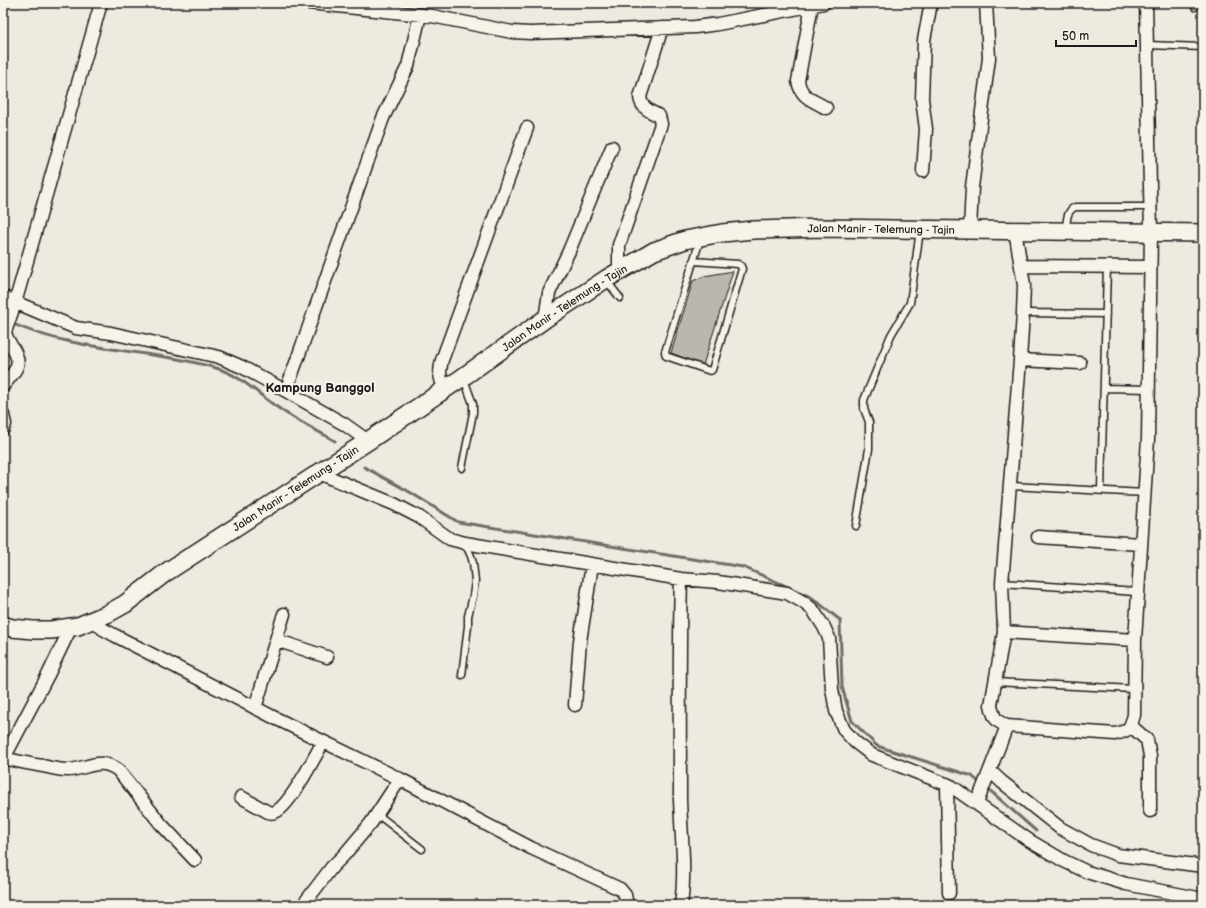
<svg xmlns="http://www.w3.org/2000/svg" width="1206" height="908" viewBox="0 0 1206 908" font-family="'Balsamiq Sans',sans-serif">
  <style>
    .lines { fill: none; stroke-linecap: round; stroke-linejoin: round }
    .stream { stroke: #6f6d69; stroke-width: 3 }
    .building { fill: #bab7af; stroke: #1c1c1c }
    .service-casing { stroke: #1c1c1c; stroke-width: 9 }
    .minor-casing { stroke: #1c1c1c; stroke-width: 15 }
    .secondary-casing { stroke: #1c1c1c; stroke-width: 20 }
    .service { stroke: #f7f3e8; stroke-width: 6 }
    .minor { stroke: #f7f3e8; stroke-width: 12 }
    .secondary { stroke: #f7f3e8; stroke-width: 17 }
    .labels { text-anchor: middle; stroke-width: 4; stroke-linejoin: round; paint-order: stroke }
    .street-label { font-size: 11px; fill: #1c1c1c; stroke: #f7f3e8 }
    .quarter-label { font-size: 13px; font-weight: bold; fill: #1c1c1c; stroke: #f7f3e8 }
  </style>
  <rect width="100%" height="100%" fill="#eeeae0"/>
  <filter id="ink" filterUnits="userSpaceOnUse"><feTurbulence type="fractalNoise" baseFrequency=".025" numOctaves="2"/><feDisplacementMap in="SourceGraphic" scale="8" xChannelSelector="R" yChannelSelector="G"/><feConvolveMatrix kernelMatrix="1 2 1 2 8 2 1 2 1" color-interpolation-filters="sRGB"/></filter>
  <g filter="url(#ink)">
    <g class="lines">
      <path class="stream" d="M11,323C78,353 148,348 216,368C240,375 257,393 277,407C295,420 316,430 335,441
        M364,467L408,491L458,522L743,567L811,597L840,620L842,687L852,721L877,746L972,776L981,784
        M986,787L1036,831"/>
    </g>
    <path class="building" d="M733,271L703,365L671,353L693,281L704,276Z"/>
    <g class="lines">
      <g class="service-casing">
        <path id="service" d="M1193,3L1195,7
          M1147,45L1203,47
          M1066,229C1067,221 1066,211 1075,207H1150
          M693,261L738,264L741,266L742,269L712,370L710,371L666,356L665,352L700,240
          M606,280L620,298
          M1023,313L1106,314
          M1104,388L1148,389
          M462,468L473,413V404L464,379
          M1011,486L1145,493
          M1101,490L1107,267
          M856,526L869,449V422L864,409V400L891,335L910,303L920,230
          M1002,583L1137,592
          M462,675L468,626V616L473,596L475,581L473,563L471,556L465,543
          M995,682L1134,689
          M377,814L422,849"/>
      </g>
      <g class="minor-casing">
        <path id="minor" d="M309,3L432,16L512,32L530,33L695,27L718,24L824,3
          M812,5L798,81C801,98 813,100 826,108
          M923,171L926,129L922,99L924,40L931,3
          M970,230L972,187L989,58L986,3
          M1015,230L1024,285L1023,313L1020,360L1002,583L1004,632L991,705C994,718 995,721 1007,726L1115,734C1129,731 1130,729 1134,715L1135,640L1148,439L1151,232L1146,3
          M1022,266L1150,267
          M619,272V245L661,124L659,116C650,111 641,108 640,97L662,28
          M3,297L76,328L111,333L219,357L242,367L286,391L344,424L368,441
          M545,319L549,293L569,251L612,147
          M1020,360L1080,363
          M3,386C15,370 24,366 12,347C9,342 6,338 5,332L15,303L101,3
          M445,389C439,377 439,373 442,360L527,128
          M286,391L383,118L408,66L420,15
          M3,415L5,424L3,429
          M319,473L394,504L419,517L450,539L465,543L681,579L718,582L787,593L803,602L813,610L824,627L829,638L832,689L836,711L844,730L855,742L872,755L951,786L1030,841L1064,861L1087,872L1126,884L1203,899
          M1038,537L1140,544
          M93,620L103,629L114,635L275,718L400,779L531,848L620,889L625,895L627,905
          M1004,632L1135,640
          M276,640L327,657
          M575,705L580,641L592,565
          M255,708L284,614
          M1131,726L1147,740L1150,756V811
          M3,758C16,761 29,764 43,766C51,768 59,770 67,770C87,770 98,756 118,770L161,824L195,860
          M3,760L48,675L71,627
          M990,771L1002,782L1060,828L1091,845L1118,855L1203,866
          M947,784L949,893
          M241,797L268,812C271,813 274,813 277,811C292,802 314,758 323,742
          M977,803L1007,726
          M303,905L332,867L344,855L371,823L400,779
          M681,905C686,869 681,834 680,799C680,725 679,652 681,579"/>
      </g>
      <g class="secondary-casing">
        <g id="secondary">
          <path id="s1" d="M3,625L12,628L33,630H51L78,626L107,614L125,604L165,573L368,441L463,377L545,319L606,279L654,251L685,240L722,233L753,230L821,228L1203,233"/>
        </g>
      </g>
      <use href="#service" class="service"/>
      <use href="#minor" class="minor"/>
      <use href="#secondary" class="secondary"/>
    </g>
  </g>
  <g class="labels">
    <g class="street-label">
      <text dy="4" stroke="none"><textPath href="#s1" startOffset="994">Jalan Manir - Telemung - Tajin</textPath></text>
      <text dy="4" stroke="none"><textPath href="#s1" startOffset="658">Jalan Manir - Telemung - Tajin</textPath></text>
      <text dy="4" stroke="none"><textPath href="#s1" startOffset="334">Jalan Manir - Telemung - Tajin</textPath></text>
    </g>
    <g class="quarter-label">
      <text x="320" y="392">Kampung Banggol</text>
    </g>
  </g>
  <rect width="1206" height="908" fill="none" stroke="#f7f3e8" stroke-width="16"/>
  <rect x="8" y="8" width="1190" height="892" fill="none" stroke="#1c1c1c" stroke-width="1.5" filter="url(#ink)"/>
  <path d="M1056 40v6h80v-6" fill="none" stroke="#1c1c1c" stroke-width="2"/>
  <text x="1062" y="40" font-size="12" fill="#1c1c1c" stroke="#f7f3e8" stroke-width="3" paint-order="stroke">50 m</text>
</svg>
